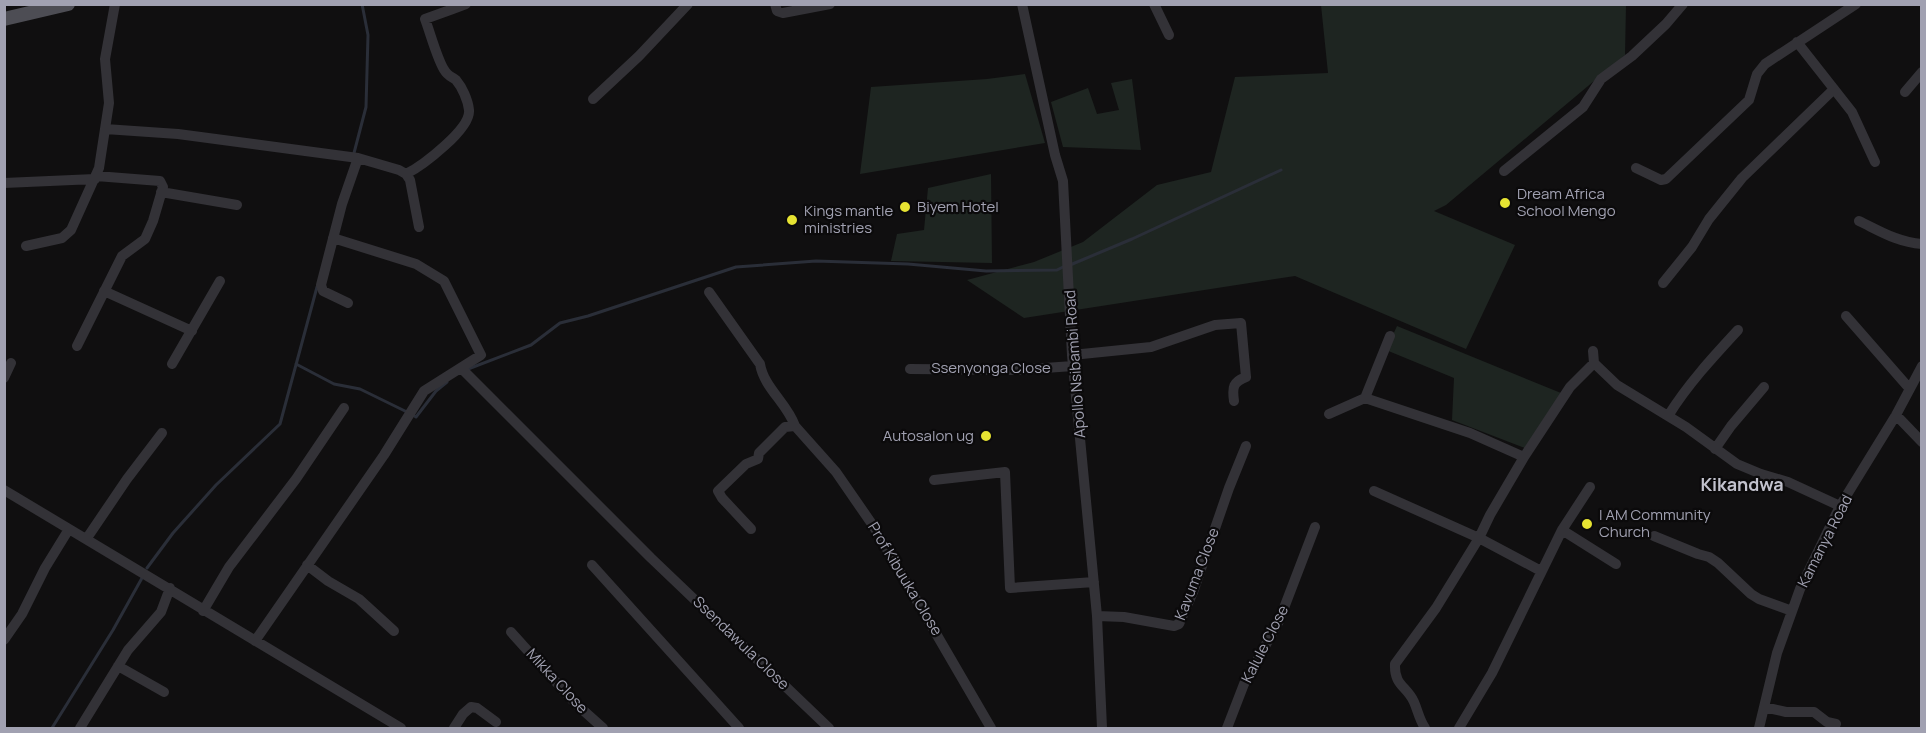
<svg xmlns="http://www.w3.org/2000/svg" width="1926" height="733" viewBox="0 0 1926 733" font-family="Manrope,sans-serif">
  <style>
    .green { fill: #1e2521 }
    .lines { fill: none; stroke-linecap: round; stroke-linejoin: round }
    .stream { stroke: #2a2e38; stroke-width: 3 }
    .minor { stroke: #333237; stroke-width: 10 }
    .major { stroke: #4d4d54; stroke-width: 14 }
    .poi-dot { fill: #e6e332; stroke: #0b0a0b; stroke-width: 2 }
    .labels { text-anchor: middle; stroke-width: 4.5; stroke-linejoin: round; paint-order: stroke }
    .poi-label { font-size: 15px; fill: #a1a1b1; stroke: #0b0a0b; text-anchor: start }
    .street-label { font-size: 15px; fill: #a1a1b1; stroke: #0b0a0b }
    .quarter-label { font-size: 18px; font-weight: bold; fill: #c2c2cd; stroke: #0b0a0b }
  </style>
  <rect width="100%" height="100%" fill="#100f10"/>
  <path class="green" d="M1321,5H1626L1625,55L1446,205L1434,211L1515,245L1466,349L1295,276L1024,318L967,280L1034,262L1083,242L1157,185L1211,172L1235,77L1328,73Z
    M1025,74L1045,143L860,174L871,87L987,79Z
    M1132,79L1141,150L1063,147L1051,102L1088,88L1097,114L1119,110L1111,83Z
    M991,174L992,263L891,261L897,234L924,230L928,188Z
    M1397,326L1561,393L1527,449L1452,420L1454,378L1386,350Z"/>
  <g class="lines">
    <path class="stream" d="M354,153L366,107L368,35L362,4
      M1070,265L1132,239L1281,170
      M296,364L334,384L360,389L407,412
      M468,369L531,345L560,323L588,316L736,267L816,261L908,264L986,271L1057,270L1063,267
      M413,415L416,417L436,391L447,382
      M147,568L173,533L216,485L280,424L317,287
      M52,728L113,630L142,578"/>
    <path class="minor" d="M775,4L777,11L783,13L830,4
      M1022,4L1055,155L1063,181L1072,355L1097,616L1102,728
      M1154,4L1169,35
      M450,10L466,4
      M1797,42L1852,112L1875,162
      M1905,92L1922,72
      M593,99L639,56L688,4
      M105,129L178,134L358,158L399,170L406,174L410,180L419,227
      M1636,168L1661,180L1666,179L1749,100L1757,74L1765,64L1856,4
      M1504,171L1583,107L1601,79L1632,56L1666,24L1683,4
      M406,174C422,166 471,129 469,110C468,100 462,87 456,80C452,77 447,75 445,71C438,62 430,32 425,19L450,10L452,4
      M4,183L95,179
      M161,192L237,205
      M1859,221C1880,231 1897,242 1922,244
      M26,246L62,238L71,230L99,168L109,103L105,59L115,4
      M1663,283L1692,247L1709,219L1742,178L1834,89
      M104,291L192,331
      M709,292L760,364C764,388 787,403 795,426
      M348,303L323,291L321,285L342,204L358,158
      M1846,316L1909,388
      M1390,336L1365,398L1470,433L1524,457
      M77,346L122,256L145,239L153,221L163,187L160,181L96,176
      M1593,351L1594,363L1617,385L1686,427L1737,464L1761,474L1788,482L1840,506
      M1072,355L1151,347L1215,325L1241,323L1246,377C1233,382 1232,387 1234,401
      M172,364L220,281
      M461,368L651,558L829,728
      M910,369L1017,370L1073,366
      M4,378L11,363
      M1329,414L1365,398
      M1896,415L1922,442
      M1668,416C1688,384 1713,357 1738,330
      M1715,449L1731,426L1764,387
      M934,480L1005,472L1010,588L1094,582
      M4,490C137,569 269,649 401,728
      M1374,491L1479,538L1541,571
      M751,529L722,498L718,491L746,464L758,459L759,453L785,427L795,426L836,472L874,527L991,728
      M1562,530L1616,564
      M1654,536L1698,554L1709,557L1718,563L1751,594L1759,599L1792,611
      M87,538L127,479L162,433
      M307,565L328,581L359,599L394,631
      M592,565L739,728
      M203,611L229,567L296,479L344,408
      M1097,616L1124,617L1174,626L1179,624L1193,592L1229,488L1246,446
      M511,632L575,703L603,728
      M4,640L22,614L45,568L69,529
      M255,641L384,455L424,391L481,355L444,281L416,264L333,238
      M118,666L164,692
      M1764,707L1786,712H1814L1827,722L1836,724
      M80,728L128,650L161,612L170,588
      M454,728L463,714L471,707L477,708L496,722
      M1227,728L1244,684L1279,621L1315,527
      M1425,728C1419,719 1418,711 1414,702C1407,686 1394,686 1395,664L1436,608L1479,538L1490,515L1524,457L1570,387L1594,363
      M1459,728L1492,673L1562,530L1590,487
      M1759,728L1777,653L1800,589L1840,506L1896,415L1922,366"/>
    <path class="major" d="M4,19L68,4"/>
  </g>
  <g class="poi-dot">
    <circle cx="1505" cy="203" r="6"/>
    <circle cx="905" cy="207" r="6"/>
    <circle cx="792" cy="220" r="6"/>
    <circle cx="986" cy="436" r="6"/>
    <circle cx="1587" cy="524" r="6"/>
  </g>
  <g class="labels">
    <g class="poi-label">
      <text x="1517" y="199">Dream Africa<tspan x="1517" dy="17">School Mengo</tspan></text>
      <text x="917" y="212">Biyem Hotel</text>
      <text x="804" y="216">Kings mantle<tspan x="804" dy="17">ministries</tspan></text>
      <text x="974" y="441" text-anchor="end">Autosalon ug</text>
      <text x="1599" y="520">I AM Community<tspan x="1599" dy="17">Church</tspan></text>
    </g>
    <g class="street-label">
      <text transform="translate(1075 364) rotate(-94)" y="5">Apollo Nsibambi Road</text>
      <text x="991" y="373">Ssenyonga Close</text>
      <text transform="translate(1825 541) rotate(-63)" y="5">Kamanya Road</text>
      <text transform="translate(1197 574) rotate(-69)" y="5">Kavuma Close</text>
      <text transform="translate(905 579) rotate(59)" y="5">Prof Kibuuka Close</text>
      <text transform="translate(741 643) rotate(44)" y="5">Ssendawula Close</text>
      <text transform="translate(1265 644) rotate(-63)" y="5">Kalule Close</text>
      <text transform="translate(557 681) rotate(47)" y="5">Mikka Close</text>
    </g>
    <g class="quarter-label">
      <text x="1742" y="491">Kikandwa</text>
    </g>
  </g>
  <rect width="1926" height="733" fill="none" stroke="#a1a1b1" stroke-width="12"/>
</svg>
